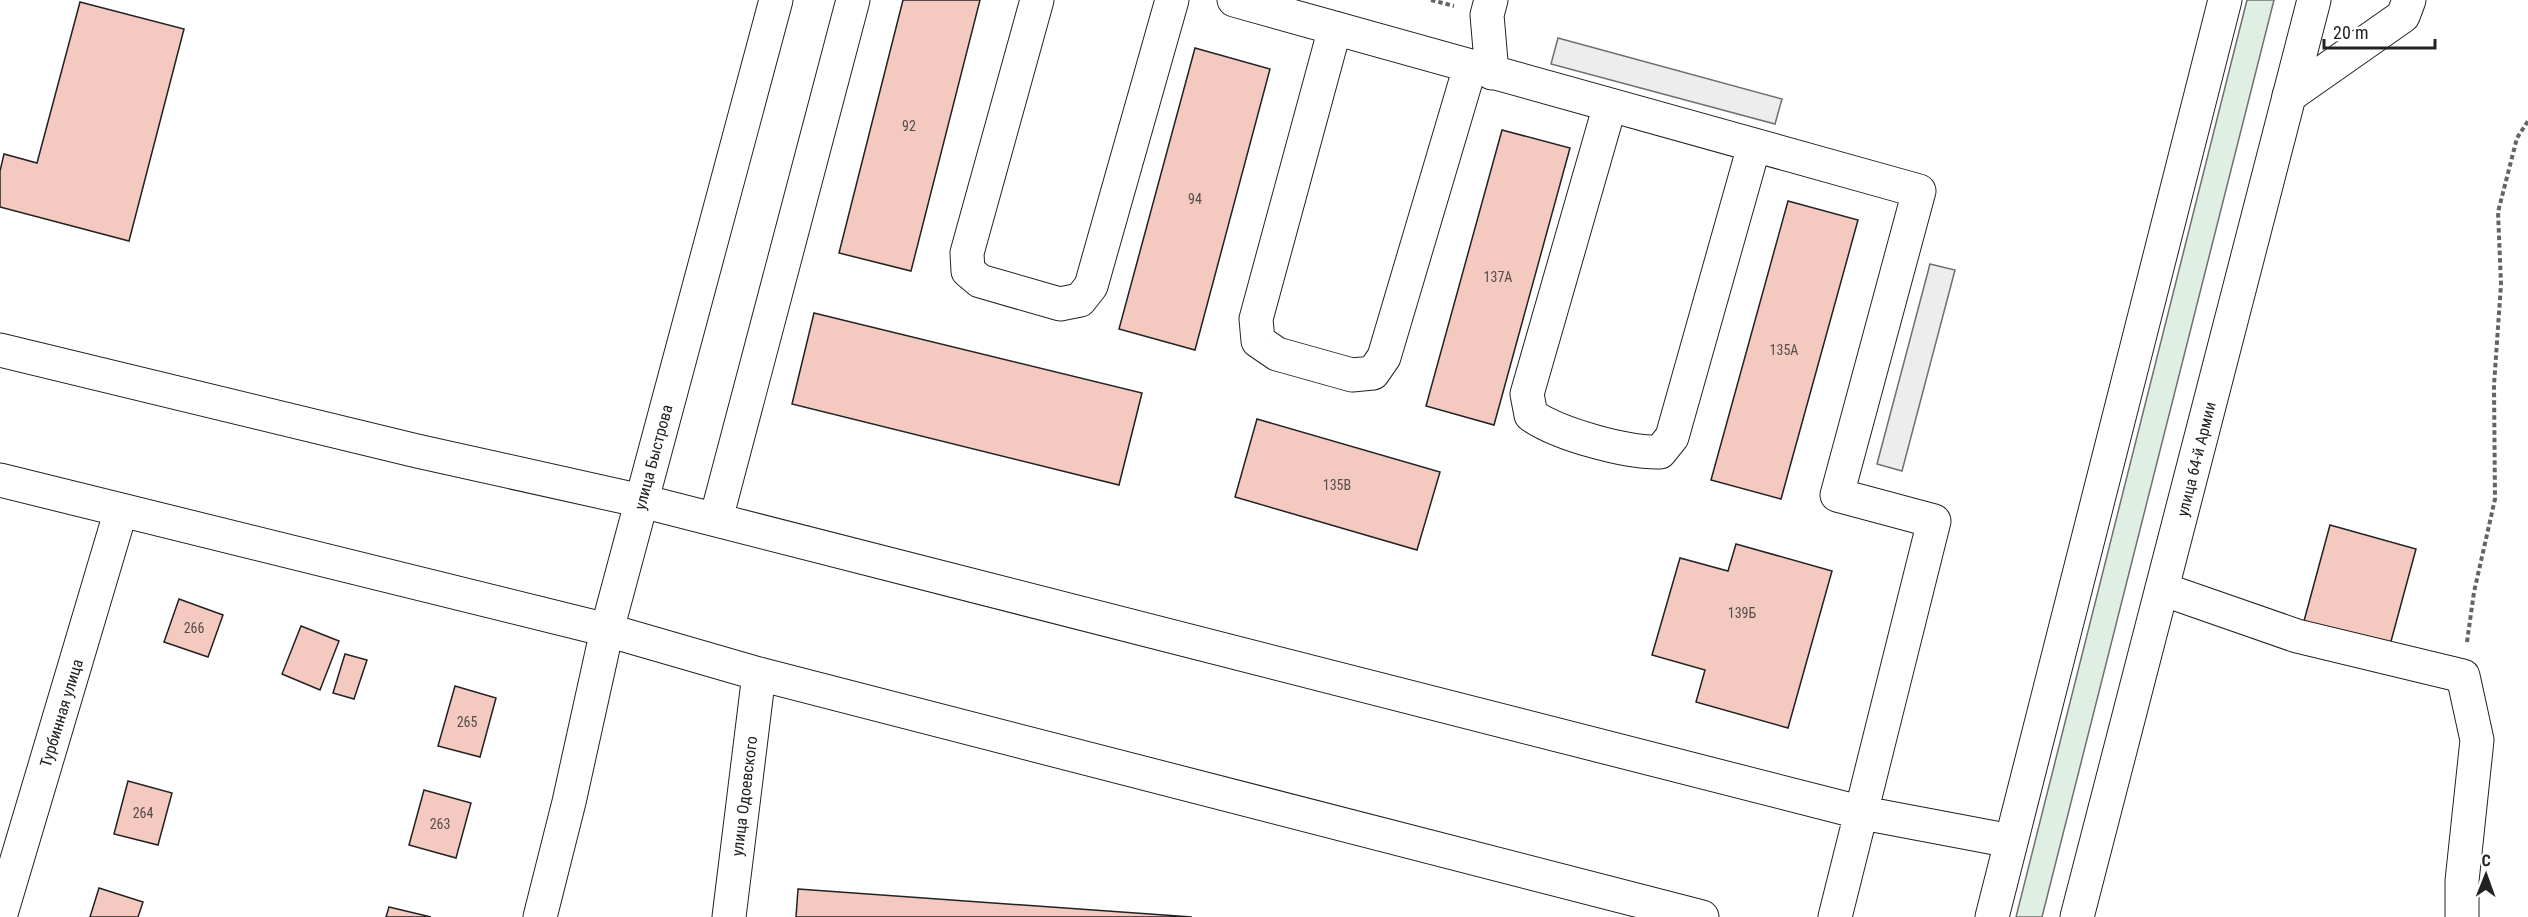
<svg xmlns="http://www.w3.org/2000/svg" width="2528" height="917" viewBox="0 0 2528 917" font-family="'Roboto Condensed',sans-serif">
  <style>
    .green { fill: #e0efe3; stroke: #6f6f6f; stroke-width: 1.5 }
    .parking { fill: #ededed; stroke: #6f6f6f; stroke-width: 1.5 }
    .building { fill: #f3c9c0; stroke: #222; stroke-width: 1.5 }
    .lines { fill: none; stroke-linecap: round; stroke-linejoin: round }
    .minor-casing { stroke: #222; stroke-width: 35 }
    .highway-casing { stroke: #222; stroke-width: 35 }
    .path { stroke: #646464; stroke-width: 4; stroke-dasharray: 4.5 3; stroke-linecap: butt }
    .minor { stroke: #fff; stroke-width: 33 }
    .highway { stroke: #fff; stroke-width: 33 }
    .labels { text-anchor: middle; stroke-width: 4.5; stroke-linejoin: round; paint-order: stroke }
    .number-label { font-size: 14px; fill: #564c4a }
    .street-label { font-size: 16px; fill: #222; stroke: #fff }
  </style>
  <rect width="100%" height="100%" fill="#fff"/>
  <path class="green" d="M2247,0H2274L2042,917H2016Z"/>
  <path class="parking" d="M1558,38L1782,99L1775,124L1551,64Z
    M1930,264L1955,270L1902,471L1877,464Z"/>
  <path class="building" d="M903,0H980L911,271L839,253Z
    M80,2L184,29L129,241L0,207V171L4,154L37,163Z
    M1195,48L1270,69L1195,350L1119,329Z
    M1502,130L1570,148L1494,425L1426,406Z
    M1788,201L1858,220L1781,499L1711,480Z
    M814,313L1142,393L1119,485L792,404Z
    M1257,419L1440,472L1417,550L1235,497Z
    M2330,525L2416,549L2390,645L2304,621Z
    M1736,544L1832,571L1788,728L1696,702L1705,670L1652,655L1680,558L1728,571Z
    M179,599L223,615L208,657L164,642Z
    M301,626L339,641L320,690L282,674Z
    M345,654L367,660L354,699L333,693Z
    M455,686L496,698L480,757L438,746Z
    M128,781L172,793L158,845L114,834Z
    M424,790L471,803L456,858L409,845Z
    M99,888L143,902L138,917H90Z
    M798,889L1192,917H796Z
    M389,907L431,917H386Z"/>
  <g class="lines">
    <g class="minor-casing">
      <path id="minor" d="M1037,0L967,253L968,271L980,281L1060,304L1080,300L1091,286L1172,0
        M1234,0L1919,191L1837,495L1934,521L1835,917
        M1491,0L1487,15L1492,73
        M1335,28L1256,319L1258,341L1277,354L1352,375L1373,373L1384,357L1470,67
        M2289,96L2403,16L2409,0
        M1610,105L1527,394L1531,415C1558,434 1626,453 1660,452L1672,437L1754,146
        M0,350L417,451L642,501L1863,813L2011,841
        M0,480L607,630L759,674L1702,917
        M716,519L853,0
        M2162,589L2297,636L2463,676L2477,740L2462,881V917
        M0,917L121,510
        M540,917L569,802L607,630L776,0
        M729,917L759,674"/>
    </g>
    <g class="highway-casing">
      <path id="highway" d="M1992,917L2225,0
        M2077,917L2314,0"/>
    </g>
    <path class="path" d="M1431,0L1454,6
      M2467,642L2474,592L2495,499L2494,385L2501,284L2498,212L2517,138L2528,121"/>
    <use href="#minor" class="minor"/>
    <use href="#highway" class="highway"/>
  </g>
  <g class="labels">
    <g class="number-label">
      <text x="909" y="131">92</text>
      <text x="1195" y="204">94</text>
      <text x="1498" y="282">137А</text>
      <text x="1784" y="355">135А</text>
      <text x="1337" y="490">135В</text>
      <text x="1742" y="618">139Б</text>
      <text x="194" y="633">266</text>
      <text x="467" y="727">265</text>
      <text x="143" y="818">264</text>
      <text x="440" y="829">263</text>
    </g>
    <g class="street-label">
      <text transform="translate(653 457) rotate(-75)" y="6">улица Быстрова</text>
      <text transform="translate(2196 459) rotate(-76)" y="6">улица 64-й Армии</text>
      <text transform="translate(61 713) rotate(-73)" y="6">Турбинная улица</text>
      <text transform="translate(744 796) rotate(-83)" y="6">улица Одоевского</text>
    </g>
  </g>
  <g transform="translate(2486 875) rotate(1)" stroke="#ffffff" stroke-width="4.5" paint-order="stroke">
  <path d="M0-4.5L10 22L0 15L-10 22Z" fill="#222222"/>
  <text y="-9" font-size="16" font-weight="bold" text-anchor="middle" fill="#222222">С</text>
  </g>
  <path d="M2324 39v9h111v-9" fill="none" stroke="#222222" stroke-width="3"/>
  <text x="2333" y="39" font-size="18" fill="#222222" stroke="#ffffff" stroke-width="4.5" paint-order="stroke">20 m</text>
</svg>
